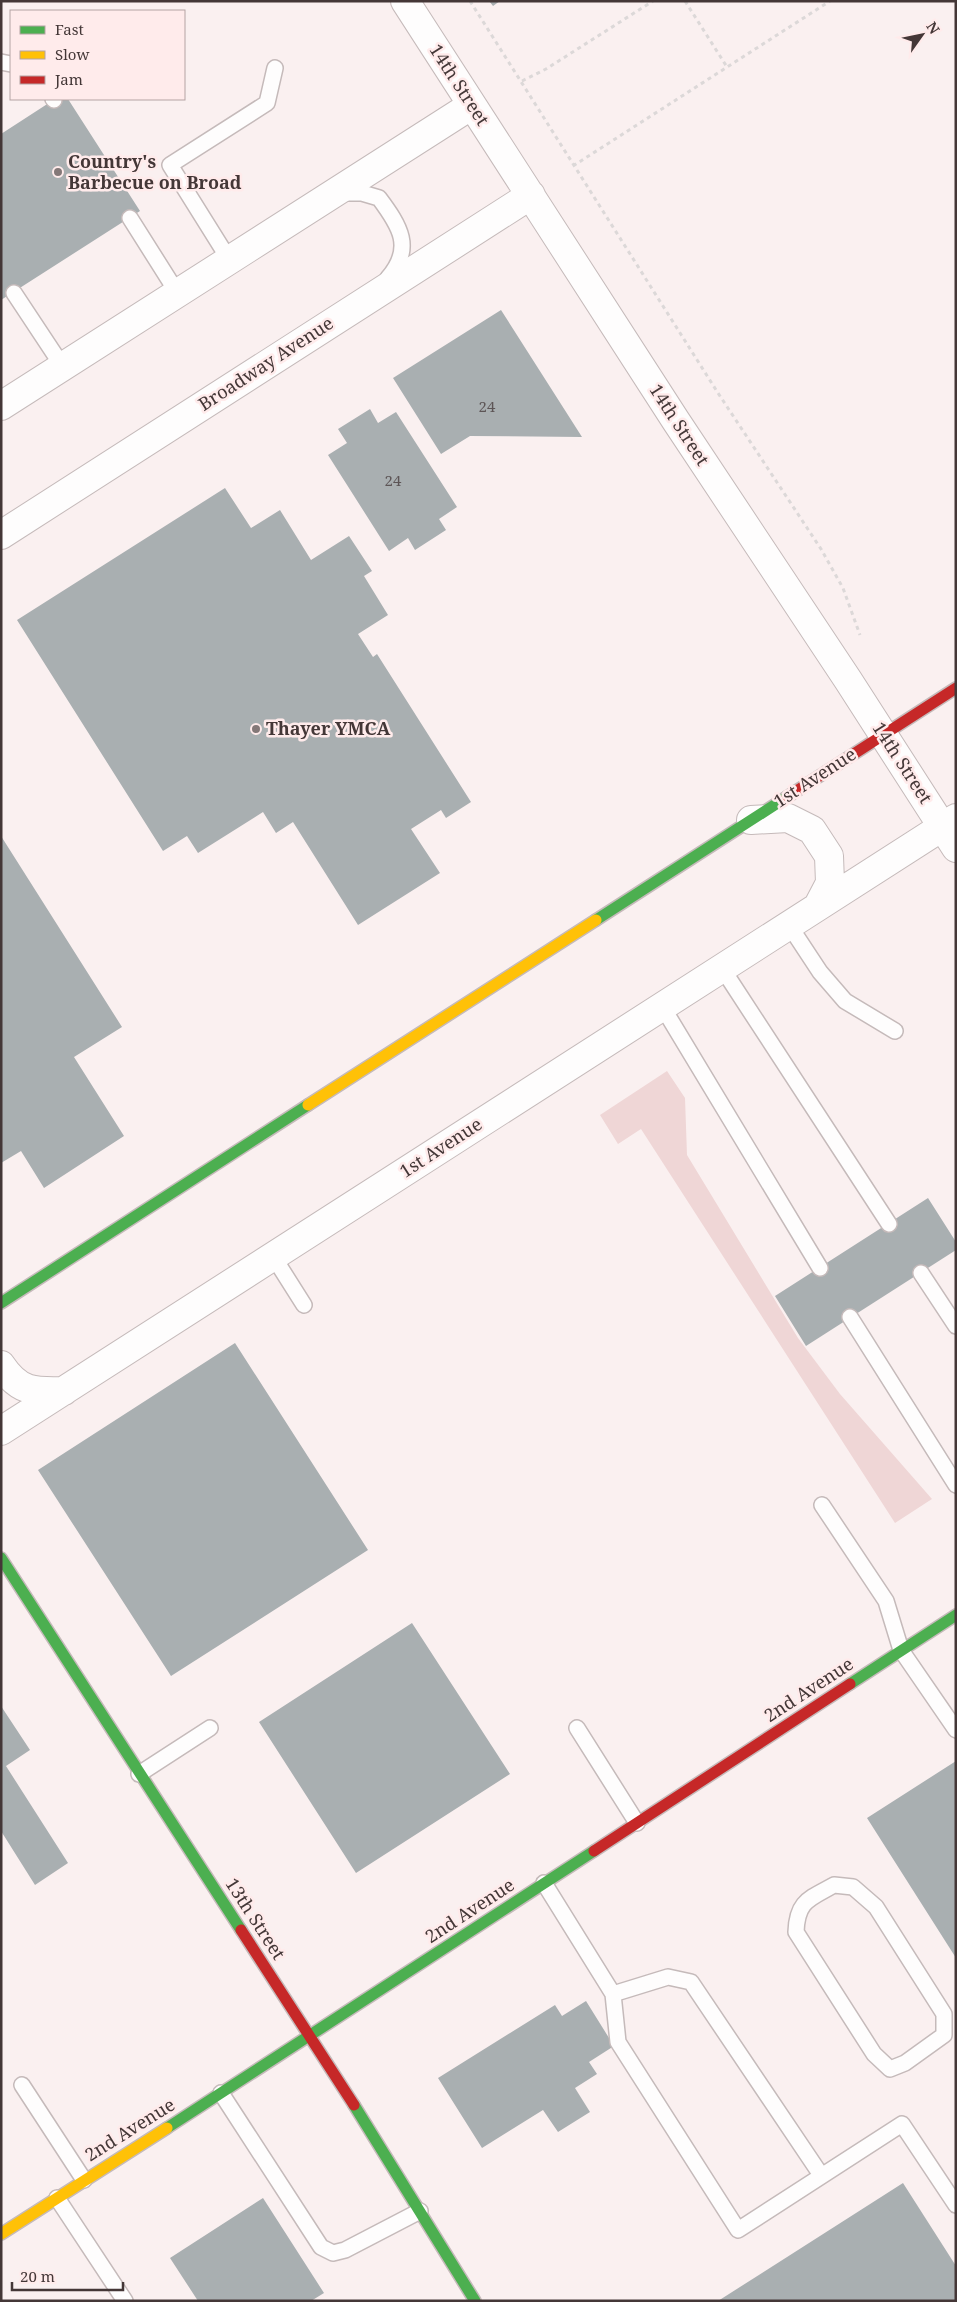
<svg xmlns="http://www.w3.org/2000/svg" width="957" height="2302" viewBox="0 0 957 2302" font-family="'Noto Serif',serif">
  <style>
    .green { fill: #efd6d6 }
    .building { fill: #a9afb1 }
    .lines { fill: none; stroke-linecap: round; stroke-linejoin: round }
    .lane-casing { stroke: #c5baba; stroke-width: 18 }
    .street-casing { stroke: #c5baba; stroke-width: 30 }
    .fast-casing { stroke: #c5baba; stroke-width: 14 }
    .slow-casing { stroke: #c5baba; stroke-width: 14 }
    .jam-casing { stroke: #c5baba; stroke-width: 14 }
    .path { stroke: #dcd8d8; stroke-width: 3; stroke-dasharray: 4 4; stroke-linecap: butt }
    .lane { stroke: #fefdfd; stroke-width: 15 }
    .street { stroke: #fefdfd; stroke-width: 28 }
    .fast { stroke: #4caf50; stroke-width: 11 }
    .slow { stroke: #ffc107; stroke-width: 11 }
    .jam { stroke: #c62828; stroke-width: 11 }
    .poi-dot { fill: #847878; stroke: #ffebeb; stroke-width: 2 }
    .labels { text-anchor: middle; stroke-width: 5; stroke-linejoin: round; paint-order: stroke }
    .number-label { font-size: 15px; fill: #5d5556 }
    .street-label { font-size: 18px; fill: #443737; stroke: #ffebeb }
    .poi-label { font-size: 18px; font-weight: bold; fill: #443737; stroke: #ffebeb; text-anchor: start }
  </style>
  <rect width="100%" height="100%" fill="#faf0f0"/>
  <path class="green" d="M667,1071L685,1098L687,1155L798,1338L840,1394L932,1499L895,1523L641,1129L618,1144L600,1115Z"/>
  <path class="building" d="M489,1H500L493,6Z
    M55,99H68L140,211L1,300V134Z
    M501,310L582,437L470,436L441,454L393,378Z
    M370,409L378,423L396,412L457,507L439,519L446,530L415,550L408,538L389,551L328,455L347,443L338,429Z
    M225,488L251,528L280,510L311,560L349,536L372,571L364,576L388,615L358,634L373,657L377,654L471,802L446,818L441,810L411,829L440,873L358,925L293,822L276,833L263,812L198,853L187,836L163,851L17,620Z
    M1,836L122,1027L74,1057L124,1136L44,1188L21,1151L1,1163Z
    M928,1198L956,1242V1250L806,1346L775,1296Z
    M235,1343L368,1550L171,1676L38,1470Z
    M412,1623L510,1774L356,1873L259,1722Z
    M1,1706L30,1750L6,1766L68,1863L35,1885L1,1831Z
    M956,1761V1958L867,1818Z
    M586,2001L614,2046L589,2062L597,2074L575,2088L590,2112L558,2132L543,2110L482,2148L438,2078L555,2005L562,2016Z
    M903,2183L956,2266V2301H718Z
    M263,2198L324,2293L311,2301H198L170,2258Z"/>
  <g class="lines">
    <g class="lane-casing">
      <path id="lane" d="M1,62L11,64
        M53,99L54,100
        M342,193H362L379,198C400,226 414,248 388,278
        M130,218L178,294
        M230,261L170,165L267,103L275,68
        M14,293L63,367
        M789,925L820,972L845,1001L895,1031
        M722,968L889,1224
        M662,1006L820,1268
        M273,1256L304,1305
        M921,1273L956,1326
        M850,1317L956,1485
        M822,1505L886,1601L901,1650L956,1730
        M577,1728L637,1823
        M139,1774L210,1728
        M544,1883L613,1994L668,1977L691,1982L821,2175
        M834,1885L853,1887L876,1907L944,2014V2035L905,2063L890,2069L874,2054L796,1932C797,1901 809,1899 834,1885Z
        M613,1994L618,2042L738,2230L902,2124L956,2205
        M22,2085L84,2180
        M221,2093L321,2247L333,2253L345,2250L420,2211
        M57,2198L125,2301"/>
    </g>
    <g class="street-casing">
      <path id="street" d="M405,1L676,421L848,680L956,848
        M1,406L472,105
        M1,535L531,195
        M751,820L788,818L812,830L829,856L830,883L818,906
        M1,1365C19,1392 34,1392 64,1391
        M1,1431L956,818"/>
    </g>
    <g class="fast-casing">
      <path id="fast" d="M596,920L787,797
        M1,1303L308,1105
        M1,1558L241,1930
        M850,1684L956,1615
        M354,2105L475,2301
        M167,2128L594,1851"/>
    </g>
    <g class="slow-casing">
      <path id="slow" d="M308,1105L596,920
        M1,2234L167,2128"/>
    </g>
    <g class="jam-casing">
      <path id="jam" d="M787,797L956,688
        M594,1851L850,1684
        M241,1930L354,2105"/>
    </g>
    <path class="path" d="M470,1L718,393L821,549L843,588L860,635
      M685,1L727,67
      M522,81L546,69L653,1
      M573,166L830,1"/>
    <use href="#lane" class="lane"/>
    <use href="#street" class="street"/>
    <use href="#fast" class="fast"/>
    <use href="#slow" class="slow"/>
    <use href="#jam" class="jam"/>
  </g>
  <g class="poi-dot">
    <circle cx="58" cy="172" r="5"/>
    <circle cx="256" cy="729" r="5"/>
  </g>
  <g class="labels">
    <g class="number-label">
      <text x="487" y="412">24</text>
      <text x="393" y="486">24</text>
    </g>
    <g class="street-label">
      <text transform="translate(459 85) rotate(57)" y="6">14th Street</text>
      <text transform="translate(266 364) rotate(-33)" y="6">Broadway Avenue</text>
      <text transform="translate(679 425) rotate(57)" y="6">14th Street</text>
      <text transform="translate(902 763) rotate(57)" y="6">14th Street</text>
      <text transform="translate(815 778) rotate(-33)" y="6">1st Avenue</text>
      <text transform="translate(441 1148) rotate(-33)" y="6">1st Avenue</text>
      <text transform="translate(809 1690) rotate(-33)" y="6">2nd Avenue</text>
      <text transform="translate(470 1911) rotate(-33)" y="6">2nd Avenue</text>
      <text transform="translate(255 1919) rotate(57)" y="6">13th Street</text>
      <text transform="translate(130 2130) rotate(-32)" y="6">2nd Avenue</text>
    </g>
    <g class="poi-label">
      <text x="68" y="168">Country's<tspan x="68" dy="21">Barbecue on Broad</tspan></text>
      <text x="266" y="735">Thayer YMCA</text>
    </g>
  </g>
  <rect width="957" height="2302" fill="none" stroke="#443737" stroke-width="5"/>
  <rect x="10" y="10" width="175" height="90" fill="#ffebeb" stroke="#b4a3a3"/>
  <rect x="20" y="26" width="25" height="8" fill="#4caf50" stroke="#b4a3a3"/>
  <text x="55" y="35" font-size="15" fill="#443737">Fast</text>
  <rect x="20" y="51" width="25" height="8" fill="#ffc107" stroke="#b4a3a3"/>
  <text x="55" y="60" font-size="15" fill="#443737">Slow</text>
  <rect x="20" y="76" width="25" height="8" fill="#c62828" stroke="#b4a3a3"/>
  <text x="55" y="85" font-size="15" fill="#443737">Jam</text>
  <g transform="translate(922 35) rotate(57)" stroke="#ffebeb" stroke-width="4" paint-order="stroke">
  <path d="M0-4L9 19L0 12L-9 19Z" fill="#443737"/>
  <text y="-8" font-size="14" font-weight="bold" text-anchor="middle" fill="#443737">N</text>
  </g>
  <path d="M12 2282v8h111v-8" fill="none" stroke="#443737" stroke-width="2.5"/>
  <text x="20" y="2282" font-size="15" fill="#443737" stroke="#ffebeb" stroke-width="4" paint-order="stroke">20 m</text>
</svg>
